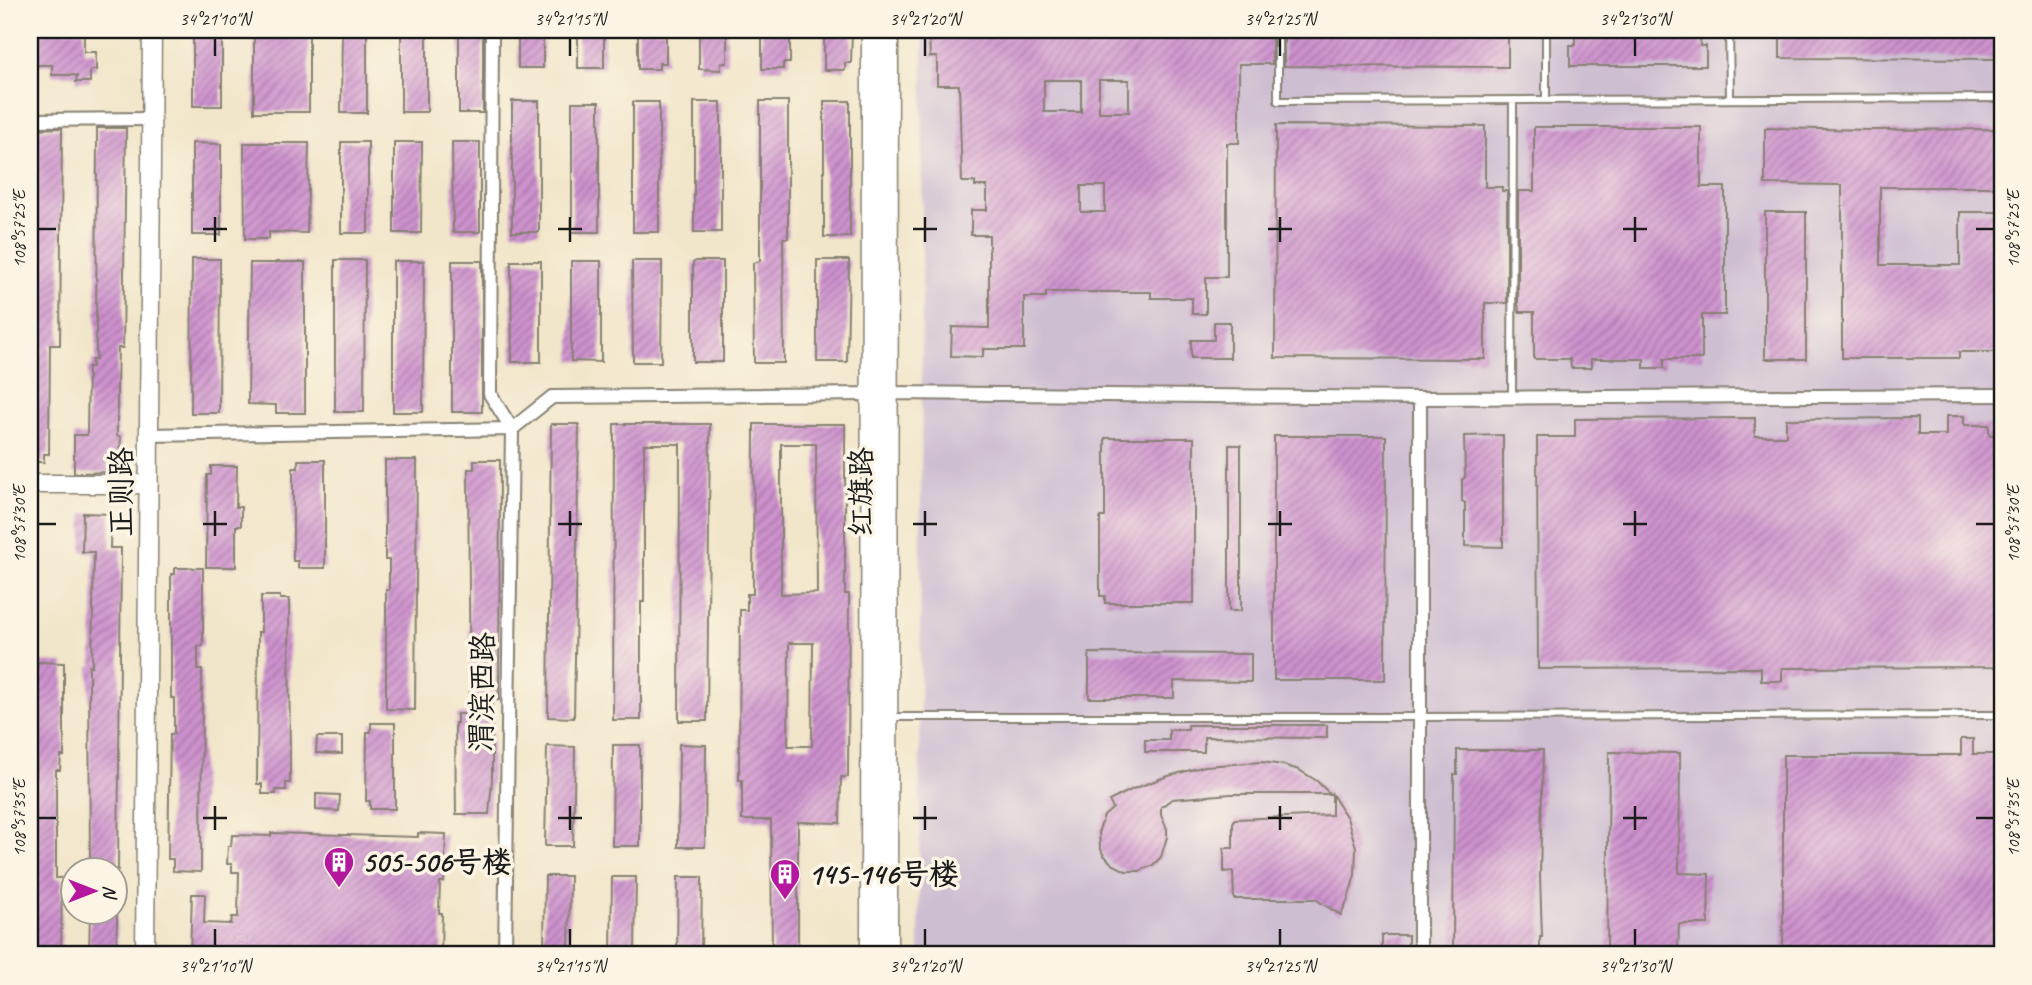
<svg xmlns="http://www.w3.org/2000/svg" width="2032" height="985" viewBox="0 0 2032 985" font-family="Caveat,'LXGW WenKai TC',sans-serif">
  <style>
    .industrial { fill: #cebed2 }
    .building { fill: url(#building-hatch); fill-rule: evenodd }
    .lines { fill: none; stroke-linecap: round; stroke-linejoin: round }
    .lane-casing { stroke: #878173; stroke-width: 10 }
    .street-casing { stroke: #878173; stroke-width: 16 }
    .secondary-casing { stroke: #878173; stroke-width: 21 }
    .lane { stroke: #fff; stroke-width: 6 }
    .street { stroke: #fff; stroke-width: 12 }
    .secondary { stroke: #fff; stroke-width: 18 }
    .ticks { fill: none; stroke: #1c1c1c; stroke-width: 2.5 }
    .labels { text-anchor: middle; stroke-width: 7; stroke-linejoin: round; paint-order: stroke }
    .street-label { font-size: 30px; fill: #1c1c1c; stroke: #fcf5e5 }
    .poi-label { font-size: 30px; font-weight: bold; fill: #1c1c1c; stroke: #fcf5e5; text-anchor: start }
    .neatline { fill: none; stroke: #1c1c1c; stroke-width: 2.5 }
    .ticks-label { font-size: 18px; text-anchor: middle; fill: #1c1c1c }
  </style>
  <defs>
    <pattern id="building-hatch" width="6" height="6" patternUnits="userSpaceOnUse" patternTransform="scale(1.75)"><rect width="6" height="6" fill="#ce92ce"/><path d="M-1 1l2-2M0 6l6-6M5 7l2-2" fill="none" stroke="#a676a6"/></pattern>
  </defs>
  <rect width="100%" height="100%" fill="#fcf5e5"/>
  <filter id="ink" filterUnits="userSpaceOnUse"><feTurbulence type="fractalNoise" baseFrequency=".0143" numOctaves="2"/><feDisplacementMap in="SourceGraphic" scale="14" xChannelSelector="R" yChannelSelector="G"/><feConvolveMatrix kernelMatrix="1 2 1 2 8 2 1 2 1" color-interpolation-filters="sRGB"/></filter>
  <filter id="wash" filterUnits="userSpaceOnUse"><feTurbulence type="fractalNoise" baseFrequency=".00686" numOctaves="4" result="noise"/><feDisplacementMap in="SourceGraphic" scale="28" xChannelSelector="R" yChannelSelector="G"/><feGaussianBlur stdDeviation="1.57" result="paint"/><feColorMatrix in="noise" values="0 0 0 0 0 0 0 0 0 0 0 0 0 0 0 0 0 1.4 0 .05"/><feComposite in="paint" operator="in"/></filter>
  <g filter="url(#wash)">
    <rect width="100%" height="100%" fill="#f2e6ca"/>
    <path class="industrial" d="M923,30H2002V955H919Z"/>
    <g id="blocks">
      <path class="building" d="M30,30H84V52H96V70H90V82H76L77,76L73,75H52V65H30Z
        M193,30H222V106H193Z
        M254,30H309V112H254Z
        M342,30H367V113H341Z
        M401,30H427V112H401Z
        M459,30H483V113H459Z
        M518,30H543V68H518Z
        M578,30H604V68H578Z
        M638,30H666V63H659V69H638Z
        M699,30H727V63H721V70L699,69Z
        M762,30H790V63H783V69H762Z
        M824,30H852L851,63H845V70H824Z
        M929,30H1272V64H1239V143H1227V277H1206V314H1192V298H1151V292H1046V297H1024V349H983V357L951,356L952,327L989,328V235H971V210H987V186H975V182H962L959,85H937V57H930ZM1044,80H1081V112H1044ZM1099,80H1129V112H1099ZM1081,186H1105V212H1081Z
        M1284,30H1508V67L1284,66Z
        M1575,30H1701L1700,46H1706V66H1570V45H1575Z
        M1780,30H2002V59L1780,58Z
        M512,101H539V232H512Z
        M760,101H788V238H783L784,363H754L753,263L760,261Z
        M824,101H850V237H824Z
        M572,102H599V232H572Z
        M633,102H659V232H633Z
        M694,102H721V232H694Z
        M1276,125L1485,126V187H1502V191H1507V303H1485V359L1275,358Z
        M1534,127H1701V187H1725V315H1702V359H1664V368H1644V359H1591V368H1571L1570,359H1534V312H1519L1518,303V191H1534Z
        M62,128L60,345H50L49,454H44V462H30L33,129Z
        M97,128H126L123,348H118L117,387V436L121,437L120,452H118L119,472L74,473V435H87L88,367H92V360H96Z
        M1765,128L1872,130L2002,129V187H1880V265H1960V212H2002V352H1959V358H1842V185L1765,184Z
        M341,142H368V233H341Z
        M394,142H422L421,233H394Z
        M452,142H480V232H453Z
        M192,143L221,144V235H192Z
        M244,143H309L307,233L269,232V239H245Z
        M1765,212H1806V359H1765Z
        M192,259H220L219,413H191Z
        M335,260H365L364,412H335Z
        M817,260H849L847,362H817Z
        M393,261H424L423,412H393Z
        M452,261H482V412H452Z
        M511,261H541V362H512Z
        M571,261H601V362L571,361Z
        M632,261H662L661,362H633Z
        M696,261H723V362H693V263Z
        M276,262H305V413H276V405L248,404L250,263H276Z
        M1214,322H1230V358H1191V340H1214Z
        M1946,416H1964V425H1989V435H2002V667L1782,668V681H1761V668L1538,669L1537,437H1575V419L1755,418V436H1786V419L1918,418V435H1946Z
        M551,424H579L574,718L548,717Z
        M614,424H710L707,721H679L680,444H644V602H641V720H613Z
        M754,424H845V594H849L848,777H841L840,823L798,822V955H772L771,820H742V780H739L740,610H747V594H753ZM781,444H816L817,593L781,594ZM789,643H813L812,746H788Z
        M1503,435V547L1465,546V503L1462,501V480L1465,477L1464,436Z
        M1274,436H1386L1385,680H1274Z
        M1105,438H1194V603H1105V596H1100V517H1105Z
        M1229,445H1241V611H1229Z
        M298,460H325V568H298V561H293V468H298Z
        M385,460H417L415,710L386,709V590H389V560H385Z
        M474,460H500L499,700H492V779L489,814H456L455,723H457V714H470L468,469H474Z
        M211,466H237L236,507H241V526H236V567H206L207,475H211Z
        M83,513L111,514L110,548H121L118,870H90L89,666H92L94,552H82Z
        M175,568H203V646H198V670H202L201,872L173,871V859H168L170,734H174V698H171V574H175Z
        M261,596H280V599H289L290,783H286V790H276V794H262V784H257L258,632H261Z
        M1089,653L1251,654V682L1174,681V698H1089Z
        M37,662L64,663V756H61L60,770H56V878H62L61,955H30V777H36Z
        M371,723H395V809H370V801H366L367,732H371Z
        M1188,725H1327V738L1204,737V752H1145V740H1169V730H1188Z
        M317,737H342V754L316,753Z
        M1961,739H1973V754H2002V955H1783V755H1961Z
        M679,744L706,745L705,847H678Z
        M613,745H640V846H612Z
        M547,746L575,747L573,846H545Z
        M1457,750H1543L1540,876L1542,937H1540V955H1453L1454,774H1457Z
        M1609,752L1680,753L1679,873L1709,874L1708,924H1679L1678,955H1607Z
        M1262,762L1283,765L1299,770L1317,781L1330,794H1231L1172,799L1161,807V815L1167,829V837L1161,857L1153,865L1140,871H1126L1112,864L1103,854L1100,847L1099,830L1104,816L1113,808L1109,801L1133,789L1165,777L1205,766Z
        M316,794L340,795L339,811L316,810Z
        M1332,794L1347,818L1356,847L1355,875L1348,899L1341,915L1315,899H1234L1233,871L1224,872V848H1233V823L1235,819L1332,815Z
        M271,833L418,837V833L446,834L444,882H440L439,913H442L441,955H190L192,894H205L204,923L231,924L232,917H238L239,872H232V864H227L228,846H231L232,835L271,836Z
        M545,876H570L569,955H548L549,948H544Z
        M612,877H636L635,955H611Z
        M678,877H702L701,955H677Z
        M90,912H117V955H89Z
        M1382,935H1408V955H1382Z"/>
    </g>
  </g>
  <g filter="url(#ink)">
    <use href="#blocks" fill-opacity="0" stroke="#878173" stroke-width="2"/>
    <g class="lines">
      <g class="lane-casing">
        <path id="lane" d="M1278,30V101L2002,98
          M1546,30V99
          M1729,30L1730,99
          M1512,398L1513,100
          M891,717H1420L2002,715"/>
      </g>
      <g class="street-casing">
        <path id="street" d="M492,30L490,394L512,429L505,955
          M30,120L151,119
          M1420,398V955
          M149,435L512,429L552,397L870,394L889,393L1420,398L2002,395"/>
      </g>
      <g class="secondary-casing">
        <path id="secondary" d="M30,484H149
          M145,955L152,30
          M870,955L871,30
          M888,955L889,30"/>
      </g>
      <use href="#lane" class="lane"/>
      <use href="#street" class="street"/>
      <use href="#secondary" class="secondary"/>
    </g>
  </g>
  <path class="ticks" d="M215,38V56M570,38V56M925,38V56M1280,38V56M1635,38V56M215,217V242M570,217V242M925,217V242M1280,217V242M1635,217V242M38,229H56M203,229H227M558,229H582M913,229H937M1268,229H1292M1623,229H1647M1976,229H1994M215,511V536M570,511V536M925,511V536M1280,511V536M1635,511V536M38,524H56M203,524H227M558,524H582M913,524H937M1268,524H1292M1623,524H1647M1976,524H1994M215,806V830M570,806V830M925,806V830M1280,806V830M1635,806V830M38,818H56M203,818H227M558,818H582M913,818H937M1268,818H1292M1623,818H1647M1976,818H1994M215,929V946M570,929V946M925,929V946M1280,929V946M1635,929V946"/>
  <defs>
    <g id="building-pin" transform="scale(1.575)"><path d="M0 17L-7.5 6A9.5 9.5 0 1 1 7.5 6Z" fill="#b5179e" stroke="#fcf5e5"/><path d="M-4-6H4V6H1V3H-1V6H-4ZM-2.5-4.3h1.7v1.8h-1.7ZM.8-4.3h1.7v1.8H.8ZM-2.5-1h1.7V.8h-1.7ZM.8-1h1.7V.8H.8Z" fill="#fff"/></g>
  </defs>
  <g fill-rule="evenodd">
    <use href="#building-pin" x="339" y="862"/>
    <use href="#building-pin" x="785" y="874"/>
  </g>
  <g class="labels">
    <g class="street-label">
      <text transform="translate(121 492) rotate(-90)" y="10">正则路</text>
      <text transform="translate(861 492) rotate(-90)" y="10">红旗路</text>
      <text transform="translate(482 692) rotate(-89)" y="10">渭滨西路</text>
    </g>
    <g class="poi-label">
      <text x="362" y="872">505-506号楼</text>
      <text x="808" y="884">145-146号楼</text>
    </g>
  </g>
  <rect width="2032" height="985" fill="none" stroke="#fcf5e5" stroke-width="77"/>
  <g transform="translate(94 891) rotate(90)"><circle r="33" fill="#fcf5e5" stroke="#a29e95" stroke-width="2"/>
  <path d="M0-5L12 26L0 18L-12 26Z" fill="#b5179e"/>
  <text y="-10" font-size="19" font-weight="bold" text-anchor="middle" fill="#1c1c1c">N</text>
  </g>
  <rect x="38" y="38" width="1956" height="908" class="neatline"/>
  <g class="ticks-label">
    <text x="215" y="25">34°21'10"N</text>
    <text x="570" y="25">34°21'15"N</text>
    <text x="925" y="25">34°21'20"N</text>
    <text x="1280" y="25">34°21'25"N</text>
    <text x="1635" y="25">34°21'30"N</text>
    <text transform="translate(2013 229) rotate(-90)" y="6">108°57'25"E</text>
    <text transform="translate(19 229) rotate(-90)" y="6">108°57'25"E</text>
    <text transform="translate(2013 524) rotate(-90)" y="6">108°57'30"E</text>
    <text transform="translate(19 524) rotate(-90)" y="6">108°57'30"E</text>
    <text transform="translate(2013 818) rotate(-90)" y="6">108°57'35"E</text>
    <text transform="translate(19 818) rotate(-90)" y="6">108°57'35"E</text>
    <text x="215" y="972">34°21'10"N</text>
    <text x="570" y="972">34°21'15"N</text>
    <text x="925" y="972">34°21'20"N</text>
    <text x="1280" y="972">34°21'25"N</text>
    <text x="1635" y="972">34°21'30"N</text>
  </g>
</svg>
